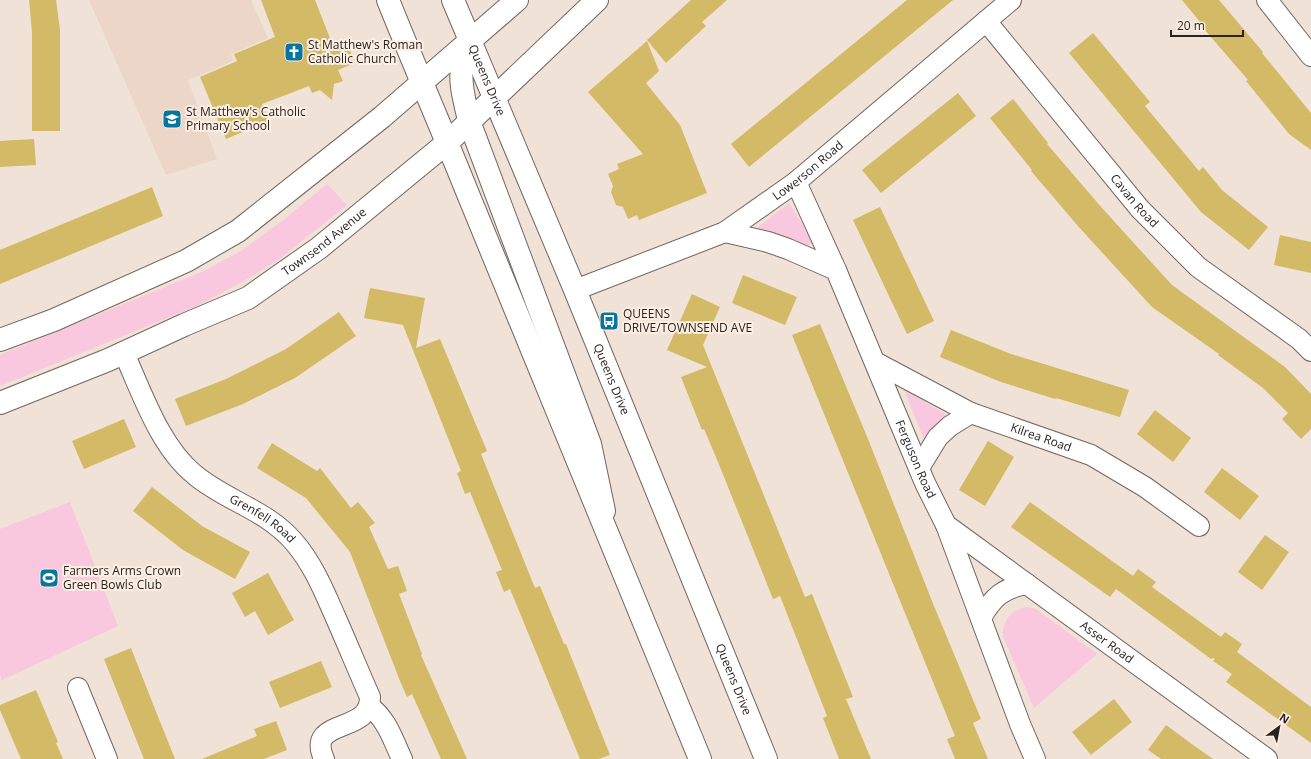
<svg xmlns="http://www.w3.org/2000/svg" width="1311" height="759" viewBox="0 0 1311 759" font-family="'Open Sans',sans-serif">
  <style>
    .built { fill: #ebd6c7 }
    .green { fill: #f9c7de }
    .building { fill: #d2ba66 }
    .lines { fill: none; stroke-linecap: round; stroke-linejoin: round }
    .minor-casing { stroke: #73665d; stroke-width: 22 }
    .primary-casing { stroke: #73665d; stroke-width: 24 }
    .trunk-casing { stroke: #73665d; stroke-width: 24 }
    .minor { stroke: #fff; stroke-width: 20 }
    .primary { stroke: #fff; stroke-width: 22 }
    .trunk { stroke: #fff; stroke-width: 22 }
    .labels { text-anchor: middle; stroke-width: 4; stroke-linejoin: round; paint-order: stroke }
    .poi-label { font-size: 12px; fill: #28231f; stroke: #feefe4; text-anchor: start }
    .street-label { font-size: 12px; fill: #28231f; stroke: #feefe4 }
  </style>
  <rect width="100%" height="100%" fill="#f0e2d7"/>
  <path class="built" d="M89,0H251L268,38L231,54L233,61L188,80L217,159L166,175Z"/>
  <path class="green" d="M327,184L347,205L278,260L244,281L199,305L0,386V355L204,271L241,251L286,218Z
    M789,203L811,238L812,240L809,245L805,246L797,241L756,229Z
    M904,390L907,391L945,414V419L929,433L924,439Z
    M70,502L118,626L2,680L0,675V529Z
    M1028,607L1036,609L1097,654L1034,708L1003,636C1002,620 1012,609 1028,607Z"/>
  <path class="building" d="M29,0H56L60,30V131H32V32Z
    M261,0H315L335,51L348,46L355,63L338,70L343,81L334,84L332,100L320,90L312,93L309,86L262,104L269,121L226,139L200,77L237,61L234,54L275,37Z
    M691,0H727L702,22L706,26L666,63L647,40Z
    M907,0H953L749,167L731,144Z
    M1182,0H1219L1263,52L1262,53L1311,113V150L1289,134L1246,81L1248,80L1204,29L1205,28Z
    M1093,33L1150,102L1145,106L1199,171L1203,167L1222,190L1268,227L1249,250L1201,212L1069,53Z
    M647,41L659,71L646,83L680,125L707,193L639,220L637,215L628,219L623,207L616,205L611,192L613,186L608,174L619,169L617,164L643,154L588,92Z
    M958,93L976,116L881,193L862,170Z
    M1013,99L1048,143L1047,144L1102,208L1172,285L1285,367L1311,394V429L1301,439L1282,419L1288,413L1263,388L1218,355L1219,354L1152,307L1077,225L1049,192L1031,171L1032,170L990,118Z
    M34,139L36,165L0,167V141Z
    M152,187L163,216L0,284V250Z
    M880,207L934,321L907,334L853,220Z
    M1280,235L1311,242V273L1274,265Z
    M743,275L797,297L785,325L732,303Z
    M370,288L425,298L416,348L440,339L487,451L481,454L535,588L540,586L564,644H566L610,755L599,759H580L510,589L504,592L496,572L502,570L470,492L465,494L457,473L461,471L403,325L364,318Z
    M692,294L720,307L703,345L805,597L812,594L853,697L846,699L871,759H839L823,718L827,716L780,596L773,599L718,462L704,429L702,430L681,377L707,367L667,350Z
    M339,312L356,336L295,378L243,404L186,426L175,399L226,379L286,349Z
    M820,324L868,439L934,606L981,719L973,723L988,759H955L947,739L955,736L792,335Z
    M951,330L1011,354L1129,390L1120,417L1056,398L1055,399L1001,382L940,357Z
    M1155,410L1191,438L1173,462L1137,434Z
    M124,419L136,447L84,469L72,441Z
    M988,441L1014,457L985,506L959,490Z
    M272,443L317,471L320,468L351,508L358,502L375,523L369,527L388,569L398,566L407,591L399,594L422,654L421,655L467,759H441L412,694L407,697L400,681L350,552L306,498L257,468Z
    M1222,468L1259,496L1240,520L1204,492Z
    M152,487L202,526L250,552L235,579L183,550L133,511Z
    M1030,502L1133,576L1138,569L1156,582L1152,587L1221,637L1225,632L1242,644L1237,652L1311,707V743L1226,682L1232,674L1213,661L1215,659L1213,658L1211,659L1116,589L1110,597L1011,527Z
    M1265,535L1289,552L1262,590L1238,572Z
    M268,573L294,620L268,635L255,611L245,617L232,593Z
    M131,648L151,699L175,759H144L104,659Z
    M321,661L332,687L280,708L269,682Z
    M36,690L58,742L56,743L63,759H21L0,710V705Z
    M1114,699L1132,722L1091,755L1072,732Z
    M276,721L287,750L264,759H202L257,736L254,729Z
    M1166,725L1189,742L1213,759H1161L1148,750Z"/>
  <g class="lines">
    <g class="minor-casing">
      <g id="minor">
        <path d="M1267,0L1311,56"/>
        <path id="s1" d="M986,21L1140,209L1198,267L1299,339L1311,351"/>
        <path d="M796,182L836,270"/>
        <path id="s2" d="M725,232L768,242L788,249L836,270L925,483L946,525L1020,724L1035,759"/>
        <path id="s3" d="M575,290L725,232L796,182L1011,0"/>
        <path id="s4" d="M124,353C142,393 160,447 195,475C226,501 267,510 294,542C313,564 324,591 335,616C347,643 358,670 370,697C371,735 305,717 324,759"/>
        <path id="s5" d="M875,362L971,413L1091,455L1145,487L1199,526"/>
        <path d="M919,468L938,437L950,426L971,413"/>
        <path id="s6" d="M946,525L1267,759"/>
        <path d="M981,618C993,597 1003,588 1027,584"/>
        <path d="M78,688L107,759"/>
        <path d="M369,706C387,719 393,740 402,759"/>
      </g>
    </g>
    <g class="primary-casing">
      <g id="primary">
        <path d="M470,42C467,50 463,59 462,68C459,85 466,105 469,121L590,444L604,511"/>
        <path d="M0,340L54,320L186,261L238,231L382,117L517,0"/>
        <path id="s7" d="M0,403L108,360L184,325L248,298L319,248L448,142L597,0"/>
      </g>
    </g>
    <g class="trunk-casing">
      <g id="trunk">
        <path d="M388,0C414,65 442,129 468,194L700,759"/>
        <path id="s8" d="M453,0L575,290L766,759"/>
      </g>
    </g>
    <use href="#minor" class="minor"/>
    <use href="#primary" class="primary"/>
    <use href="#trunk" class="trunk"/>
  </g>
  <defs>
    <g id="church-square" transform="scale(1)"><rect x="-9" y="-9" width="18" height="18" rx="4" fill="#0476a0" stroke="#feefe4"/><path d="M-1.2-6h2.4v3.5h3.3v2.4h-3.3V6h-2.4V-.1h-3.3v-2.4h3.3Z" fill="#fff"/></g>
    <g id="school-square" transform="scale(1)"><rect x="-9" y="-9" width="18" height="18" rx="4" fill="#0476a0" stroke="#feefe4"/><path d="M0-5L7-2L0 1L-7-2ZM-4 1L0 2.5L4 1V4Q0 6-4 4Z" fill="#fff"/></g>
    <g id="bus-square" transform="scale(1)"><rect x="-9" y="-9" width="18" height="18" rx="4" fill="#0476a0" stroke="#feefe4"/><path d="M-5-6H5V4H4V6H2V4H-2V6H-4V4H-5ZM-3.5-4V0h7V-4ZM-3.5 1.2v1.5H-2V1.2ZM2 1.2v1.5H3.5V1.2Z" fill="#fff"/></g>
    <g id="stadium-square" transform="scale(1)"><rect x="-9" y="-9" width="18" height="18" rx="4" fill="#0476a0" stroke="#feefe4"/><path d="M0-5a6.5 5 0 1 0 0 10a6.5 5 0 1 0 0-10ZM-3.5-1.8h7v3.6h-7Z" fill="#fff"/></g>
  </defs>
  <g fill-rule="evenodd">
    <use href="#church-square" x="294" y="52"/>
    <use href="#school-square" x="172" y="119"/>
    <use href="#bus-square" x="609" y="321"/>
    <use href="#stadium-square" x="49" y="578"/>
  </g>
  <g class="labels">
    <g class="poi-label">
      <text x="308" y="49">St Matthew's Roman<tspan x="308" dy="14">Catholic Church</tspan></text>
      <text x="186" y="116">St Matthew's Catholic<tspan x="186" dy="14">Primary School</tspan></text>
      <text x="623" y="318">QUEENS<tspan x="623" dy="14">DRIVE/TOWNSEND AVE</tspan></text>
      <text x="63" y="575">Farmers Arms Crown<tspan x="63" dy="14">Green Bowls Club</tspan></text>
    </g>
    <g class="street-label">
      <text dy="4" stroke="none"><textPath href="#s8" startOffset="87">Queens Drive</textPath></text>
      <text dy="4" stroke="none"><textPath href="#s3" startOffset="264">Lowerson Road</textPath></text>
      <text dy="4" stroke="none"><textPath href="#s1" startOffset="233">Cavan Road</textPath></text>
      <text dy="4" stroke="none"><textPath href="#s7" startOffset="364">Townsend Avenue</textPath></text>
      <text dy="4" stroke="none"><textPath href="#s8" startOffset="411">Queens Drive</textPath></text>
      <text dy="4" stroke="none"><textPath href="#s5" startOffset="183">Kilrea Road</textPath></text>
      <text dy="4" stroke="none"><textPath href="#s2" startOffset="323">Ferguson Road</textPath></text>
      <text dy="4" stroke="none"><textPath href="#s4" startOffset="223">Grenfell Road</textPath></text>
      <text dy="4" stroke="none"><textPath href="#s6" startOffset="199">Asser Road</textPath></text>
      <text dy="4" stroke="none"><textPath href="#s8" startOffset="735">Queens Drive</textPath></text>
    </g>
  </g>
  <g transform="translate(1279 727) rotate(32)" stroke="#feefe4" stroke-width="3" paint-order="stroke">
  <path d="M0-3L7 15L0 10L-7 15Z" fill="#28231f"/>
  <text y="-6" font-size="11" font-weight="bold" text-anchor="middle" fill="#28231f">N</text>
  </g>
  <path d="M1171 30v6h72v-6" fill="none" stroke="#28231f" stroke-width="2"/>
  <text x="1177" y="30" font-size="12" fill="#28231f" stroke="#feefe4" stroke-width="3" paint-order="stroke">20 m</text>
</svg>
